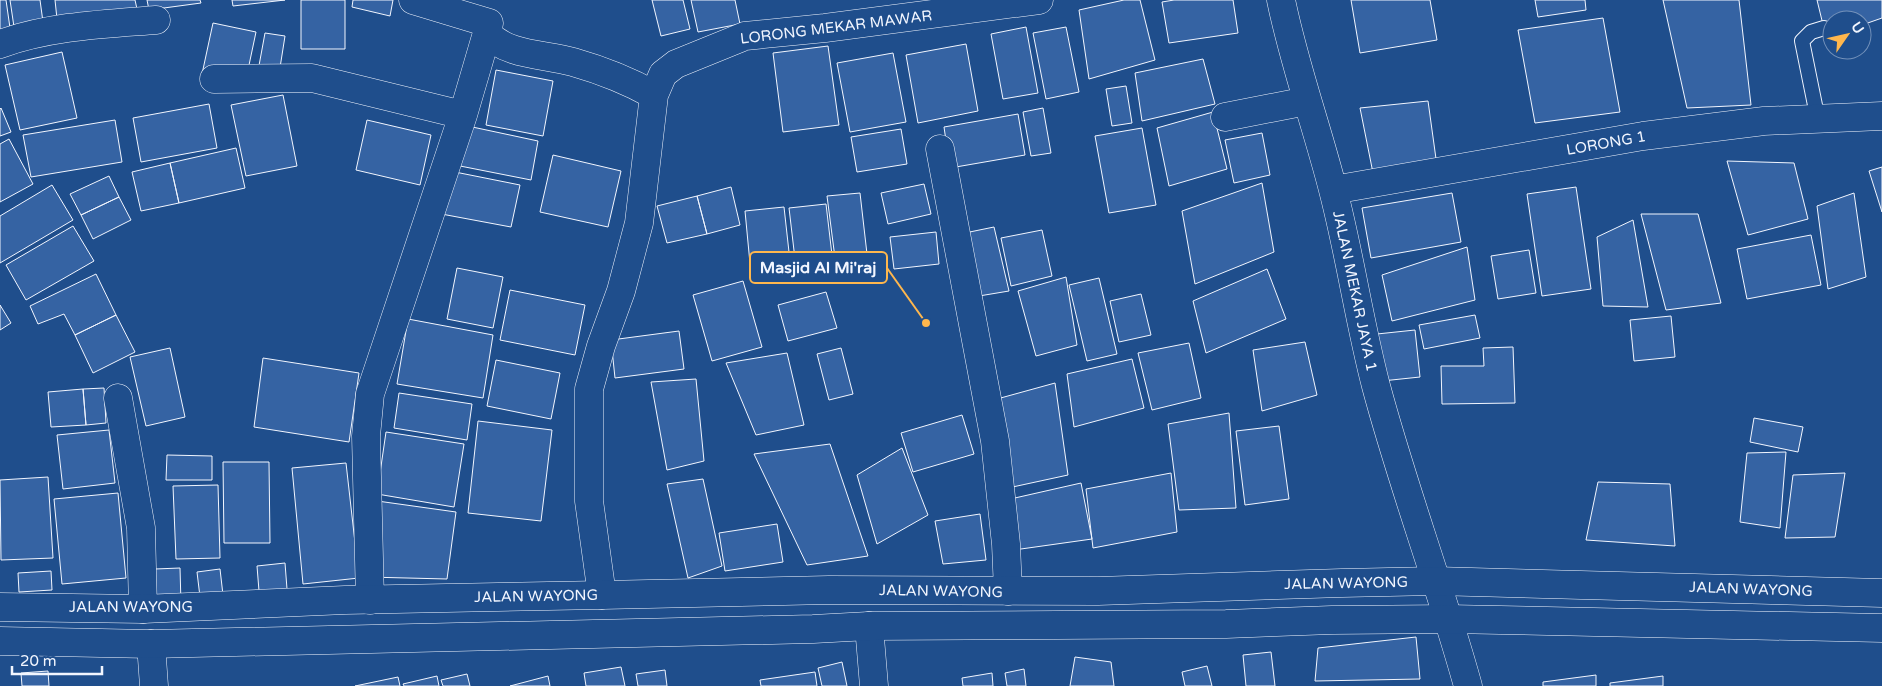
<svg xmlns="http://www.w3.org/2000/svg" width="1882" height="686" viewBox="0 0 1882 686" font-family="'Varela Round',sans-serif">
  <style>
    .building { fill: #3563a3; stroke: #f2f6ff }
    .lines { fill: none; stroke-linecap: round; stroke-linejoin: round }
    .service-casing { stroke: #f2f6ff; stroke-width: 16 }
    .minor-casing { stroke: #f2f6ff; stroke-width: 29 }
    .tertiary-casing { stroke: #f2f6ff; stroke-width: 29 }
    .service { stroke: #1f4e8c; stroke-width: 14 }
    .minor { stroke: #1f4e8c; stroke-width: 28 }
    .tertiary { stroke: #1f4e8c; stroke-width: 28 }
    .labels { text-anchor: middle; stroke-width: 4; stroke-linejoin: round; paint-order: stroke }
    .street-label { font-size: 15px; fill: #f2f6ff; stroke: #1f4e8c }
    .leader { fill: none; stroke: #ffb74d; stroke-width: 2 }
    .callout-dot { fill: #ffb74d; stroke: #1f4e8c; stroke-width: 2 }
    .callout { fill: #1f4e8c; stroke: #ffb74d; stroke-width: 2 }
    .callout-label { font-size: 16px; text-anchor: middle; font-weight: bold; fill: #f2f6ff }
  </style>
  <rect width="100%" height="100%" fill="#1f4e8c"/>
  <path class="building" d="M0,0H6L11,35L0,36Z
    M10,0H40L43,22L14,27Z
    M55,0H135L137,9L57,19Z
    M147,0H200L201,3L149,10Z
    M232,0H285L233,6Z
    M301,0H345V49H301Z
    M353,0H393L390,16L352,7Z
    M652,0H683L690,29L661,36Z
    M691,0H735L740,24L698,32Z
    M1124,0H1140L1155,60L1089,79L1079,10Z
    M1174,0H1233L1238,33L1169,43L1162,2Z
    M1351,0H1430L1437,40L1360,53Z
    M1535,0H1585L1586,10L1538,17Z
    M1663,0H1739L1751,105L1687,108Z
    M1817,0H1882V18L1862,25V20H1832V35L1826,37Z
    M1603,18L1620,112L1535,123L1518,30Z
    M213,23L256,32L245,84L202,74Z
    M1026,27L1038,93L1003,99L991,34Z
    M1066,27L1079,92L1046,99L1033,33Z
    M265,33L285,36L279,74L258,71Z
    M966,44L978,111L918,123L906,55Z
    M828,46L839,125L783,132L773,53Z
    M62,52L77,118L20,130L5,65Z
    M893,53L906,122L850,132L837,63Z
    M1203,59L1215,104L1142,121L1135,73Z
    M496,70L553,81L543,136L486,125Z
    M1126,86L1132,123L1112,126L1106,89Z
    M283,95L297,166L246,176L231,105Z
    M1428,101L1437,166L1373,173L1360,108Z
    M209,104L217,148L141,162L133,118Z
    M1,108L11,132L0,136V109Z
    M1043,108L1051,153L1031,156L1023,112Z
    M1213,112L1227,169L1169,186L1157,128Z
    M1018,114L1025,155L950,168L944,127Z
    M115,120L122,162L31,177L23,135Z
    M367,120L431,135L420,185L356,170Z
    M463,125L538,141L531,180L455,165Z
    M1142,128L1156,205L1109,213L1095,136Z
    M901,129L907,164L857,172L851,137Z
    M1262,133L1270,175L1234,183L1225,140Z
    M9,139L33,184L0,202V144Z
    M236,148L245,188L179,203L170,163Z
    M553,155L621,171L608,227L540,212Z
    M1727,161L1794,163L1808,219L1748,235Z
    M170,163L179,203L141,211L132,172Z
    M1882,167V212L1869,171Z
    M445,170L520,185L511,227L436,213Z
    M109,176L119,197L81,215L70,194Z
    M1262,183L1274,252L1195,284L1182,211Z
    M924,184L931,214L888,224L881,193Z
    M52,185L73,220L0,263V216Z
    M731,187L740,225L707,234L697,196Z
    M1576,187L1591,289L1542,296L1527,194Z
    M860,193L867,254L835,258L827,196Z
    M1452,193L1461,242L1371,258L1362,208Z
    M1854,193L1866,277L1828,289L1817,206Z
    M697,196L707,234L667,243L657,206Z
    M119,197L131,220L93,239L81,215Z
    M826,204L834,272L797,276L789,208Z
    M784,207L791,270L751,274L745,211Z
    M1641,214H1698L1721,303L1666,310Z
    M1633,220L1648,307L1603,306L1597,237Z
    M73,226L94,261L26,300L6,265Z
    M994,227L1009,291L973,297L955,235Z
    M1042,230L1052,276L1011,286L1001,238Z
    M936,232L939,264L894,269L890,237Z
    M1811,235L1821,285L1747,299L1737,249Z
    M1467,247L1475,300L1392,321L1382,275Z
    M1529,250L1536,293L1498,299L1491,256Z
    M457,268L503,277L493,328L447,319Z
    M1267,269L1286,319L1206,353L1193,301Z
    M96,274L116,315L75,335L64,314L38,324L30,306Z
    M1066,277L1077,345L1036,356L1018,291Z
    M1099,278L1117,354L1087,361L1069,285Z
    M743,281L762,347L712,361L693,295Z
    M510,290L585,305L575,355L500,340Z
    M826,292L837,328L788,341L778,305Z
    M1141,294L1151,335L1119,342L1110,301Z
    M0,305L11,323L0,330Z
    M116,315L135,352L93,373L75,335Z
    M1475,315L1480,338L1424,349L1419,325Z
    M1671,316L1675,357L1634,361L1630,320Z
    M408,319L493,335L483,398L397,384Z
    M1415,330L1420,377L1382,381L1377,334Z
    M679,331L684,369L615,378L611,340Z
    M1305,342L1317,395L1262,411L1253,350Z
    M1189,343L1201,398L1152,410L1138,353Z
    M1513,347L1515,403L1442,404L1441,366H1484L1483,348Z
    M170,348L185,417L146,426L130,357Z
    M841,348L853,394L829,400L817,354Z
    M787,353L804,425L756,435L726,363Z
    M263,358L359,373L349,442L254,427Z
    M1132,359L1144,408L1074,427L1067,374Z
    M496,360L560,373L551,419L487,406Z
    M696,379L704,461L667,470L651,382Z
    M1055,383L1068,475L1008,488L997,399Z
    M104,388L106,423L86,425L83,389Z
    M83,389L86,425L51,427L48,392Z
    M399,393L472,404L467,440L394,428Z
    M1229,413L1236,508L1179,510L1168,424Z
    M962,415L974,454L913,472L901,433Z
    M1754,418L1803,427L1798,452L1750,442Z
    M478,421L552,430L541,521L468,513Z
    M1279,426L1289,499L1245,505L1236,431Z
    M109,430L115,483L63,489L57,435Z
    M386,432L464,444L454,507L377,494Z
    M830,444L868,556L807,565L754,454Z
    M902,448L928,515L877,544L857,475Z
    M1786,452L1780,528L1740,522L1747,453Z
    M167,455L212,456V480H166Z
    M223,462H269L270,543H224Z
    M346,463L359,578L303,584L292,468Z
    M1171,473L1177,532L1093,548L1086,489Z
    M1845,473L1835,537L1785,538L1793,475Z
    M48,477L53,558L1,560L0,480Z
    M703,479L722,566L688,578L667,484Z
    M1598,482L1670,484L1675,546L1586,540Z
    M1081,483L1092,539L1014,550L1006,500Z
    M218,485L220,558L176,559L173,486Z
    M118,493L126,578L62,584L54,499Z
    M363,499L456,512L447,579L367,577Z
    M980,514L986,560L943,564L935,521Z
    M777,524L783,562L725,571L719,533Z
    M285,563L287,589L259,591L257,566Z
    M180,568L181,604L157,605L155,569Z
    M220,569L223,595L200,597L197,572Z
    M51,571L52,590L19,592L18,573Z
    M1416,637L1420,679L1315,681L1318,648Z
    M1271,652L1275,686H1246L1243,655Z
    M1075,657L1111,662L1114,686H1070Z
    M842,662L847,686H822L818,668Z
    M1207,666L1212,686H1185L1182,672Z
    M621,667L625,686H586L584,673Z
    M1024,669L1026,686H1007L1005,673Z
    M665,670L667,686H638L636,674Z
    M48,671L49,686H22L21,673Z
    M815,672L817,686H761L760,680Z
    M992,673L993,686H963L962,678Z
    M467,674L470,686H443L441,680Z
    M1596,675V686H1543V682Z
    M437,676L439,686H404L403,684Z
    M548,676L550,686H510Z
    M1663,676V686H1610V683Z
    M398,677L400,686H355Z"/>
  <g class="lines">
    <g class="service-casing">
      <path id="service" d="M1818,120L1802,41L1811,32L1824,28"/>
    </g>
    <g class="minor-casing">
      <path id="minor" d="M413,0L489,23L487,33C507,56 545,54 573,62C601,70 629,81 654,95L639,223L621,291L601,346L589,389V501L602,595
        M1281,0C1294,64 1317,127 1333,190C1350,255 1359,321 1376,386C1403,487 1440,585 1468,686
        M0,44C50,26 104,24 156,20
        M214,79L312,78L463,115
        M654,95L663,74L676,64L745,36L825,28L1039,0
        M1225,117L1307,101
        M940,149L995,441L1006,544L1008,591
        M1333,190L1643,136L1764,121L1882,116
        M118,398L141,528L143,609
        M370,600L366,436L370,394L463,115L487,33
        M869,626L874,686
        M151,644L154,686"/>
    </g>
    <g class="tertiary-casing">
      <path id="tertiary" d="M0,607L143,609L345,600L602,595L829,590L1098,591L1342,583L1435,581L1882,593
        M0,641L151,644L813,629L869,626L1226,624L1332,620L1449,619L1882,628"/>
    </g>
    <use href="#service" class="service"/>
    <use href="#minor" class="minor"/>
    <use href="#tertiary" class="tertiary"/>
  </g>
  <g class="labels">
    <g class="street-label">
      <text transform="translate(836 27) rotate(-7)" y="5">LORONG MEKAR MAWAR</text>
      <text transform="translate(1606 143) rotate(-10)" y="5">LORONG 1</text>
      <text transform="translate(1355 291) rotate(78)" y="5">JALAN MEKAR JAYA 1</text>
      <text transform="translate(1346 583) rotate(-1)" y="5">JALAN WAYONG</text>
      <text transform="translate(1751 589) rotate(2)" y="5">JALAN WAYONG</text>
      <text transform="translate(941 591) rotate(1)" y="5">JALAN WAYONG</text>
      <text transform="translate(536 596) rotate(-1)" y="5">JALAN WAYONG</text>
      <text x="131" y="612">JALAN WAYONG</text>
    </g>
  </g>
  <path class="leader" d="M926 323L887 268"/>
  <circle class="callout-dot" cx="926" cy="323" r="5"/>
  <rect class="callout" x="750" y="252" width="137" height="31" rx="5"/>
  <g class="callout-label">
    <text x="818" y="273">Masjid Al Mi'raj</text>
  </g>
  <g transform="translate(1847 35) rotate(56)"><circle r="24" fill="#1f4e8c" stroke="#7391ba"/>
  <path d="M0-4L9 19L0 12L-9 19Z" fill="#ffb74d"/>
  <text y="-8" font-size="14" font-weight="bold" text-anchor="middle" fill="#f2f6ff">U</text>
  </g>
  <path d="M12 666v8h90v-8" fill="none" stroke="#f2f6ff" stroke-width="2.5"/>
  <text x="20" y="666" font-size="15" fill="#f2f6ff" stroke="#1f4e8c" stroke-width="4" paint-order="stroke">20 m</text>
</svg>
